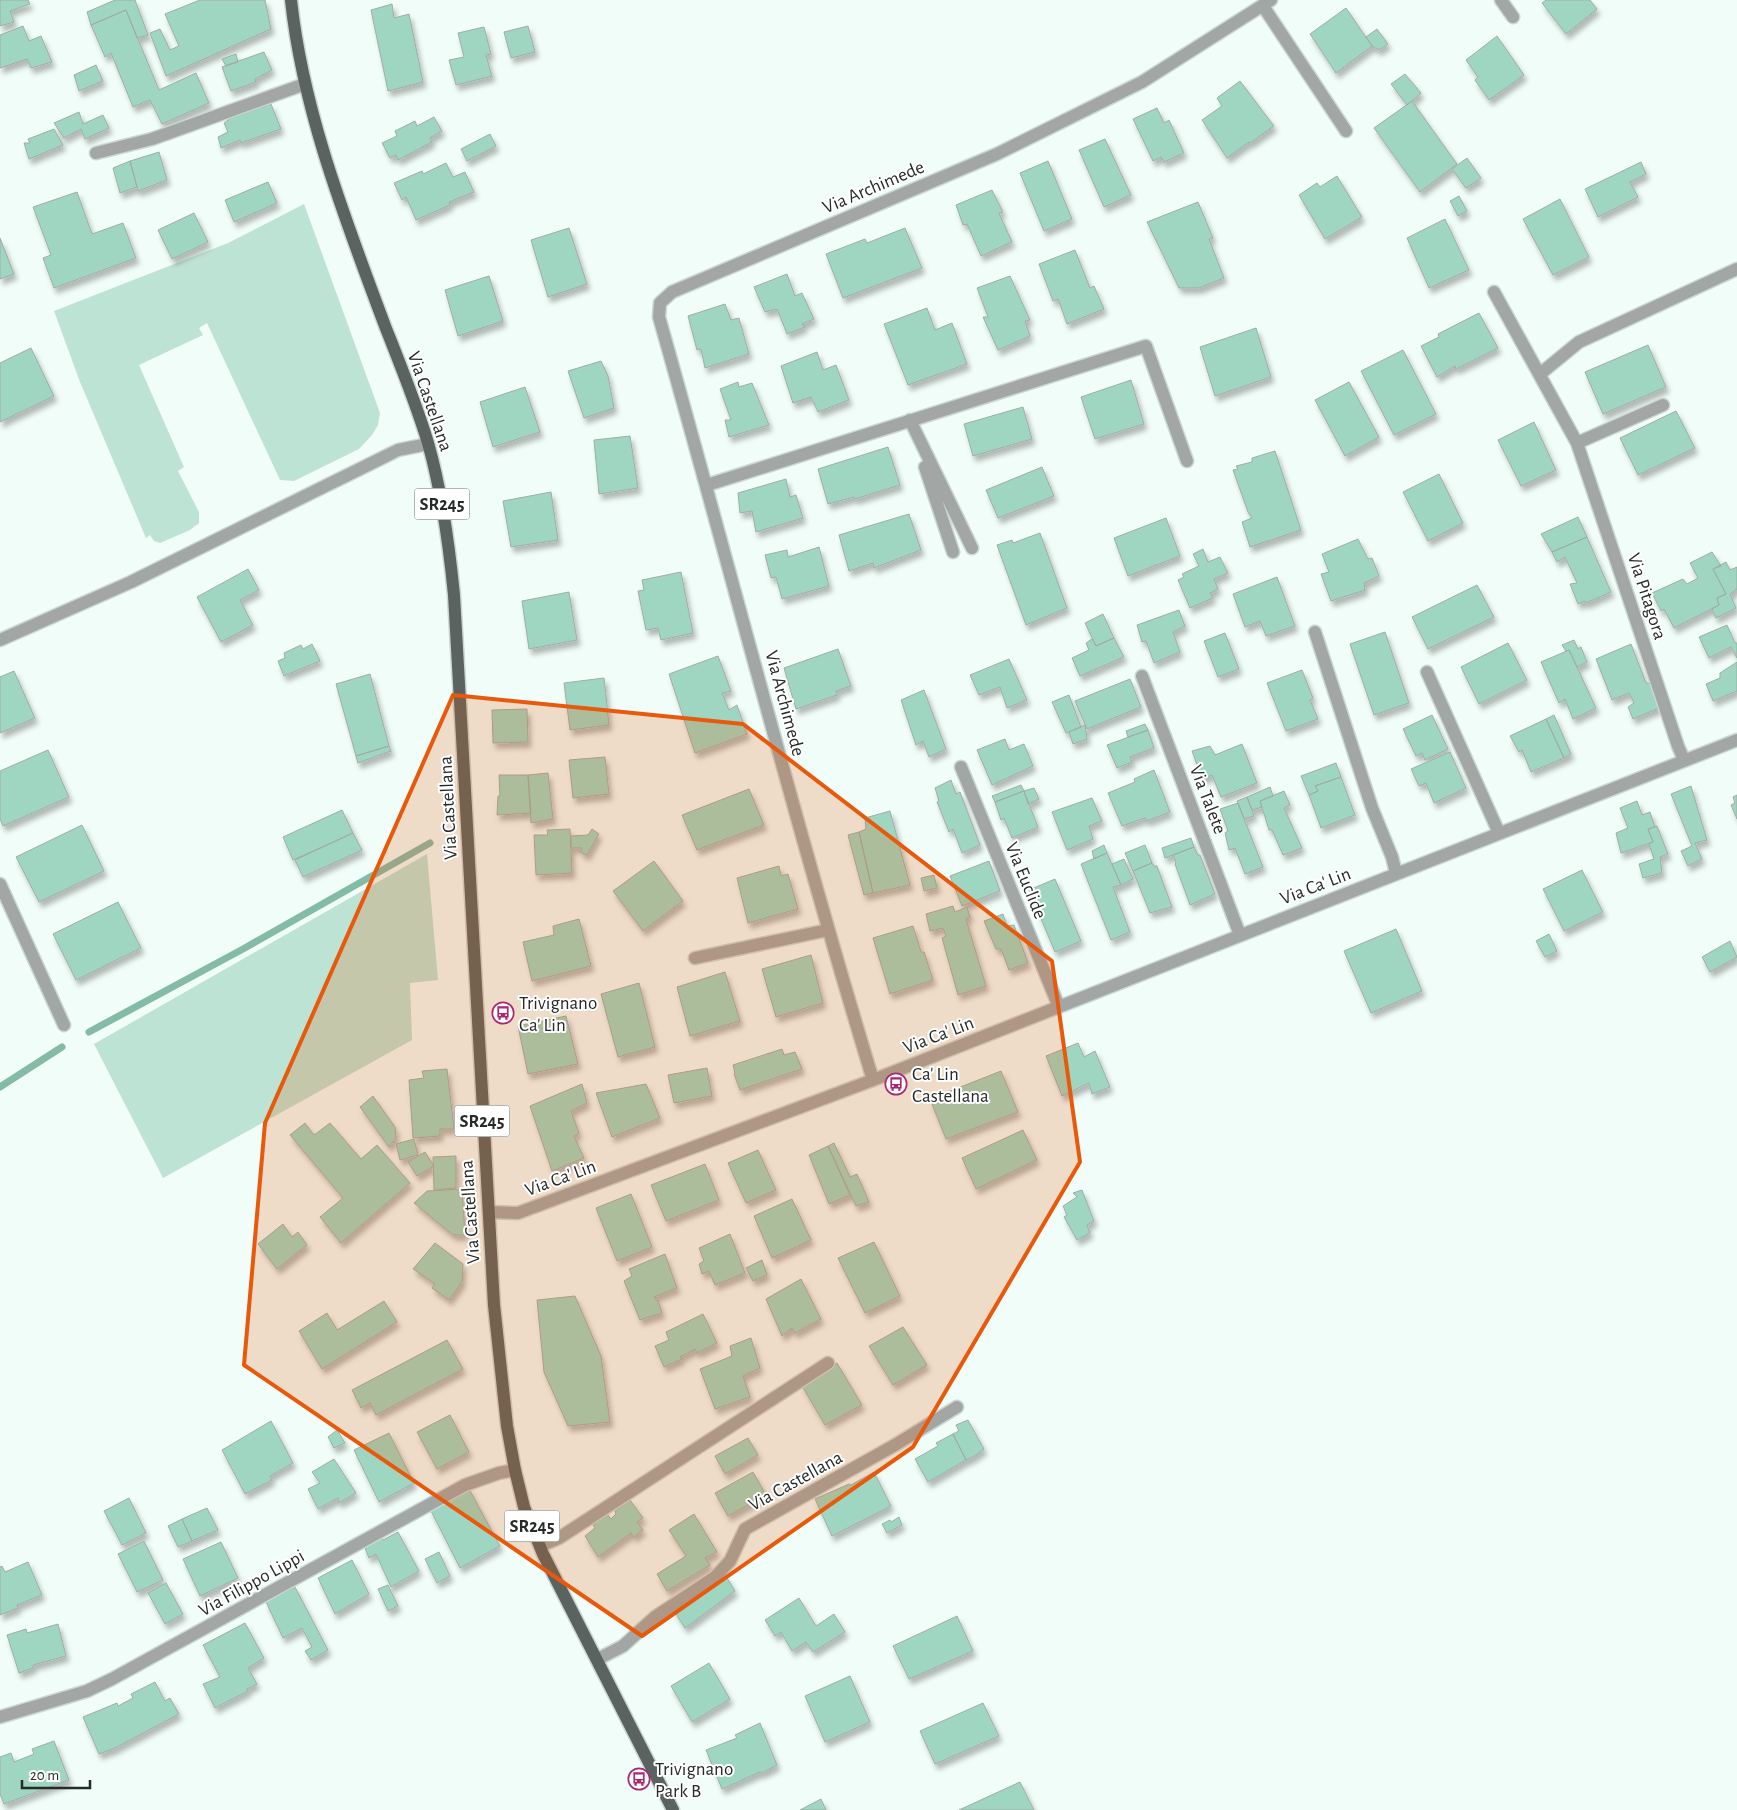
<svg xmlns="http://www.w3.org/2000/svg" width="1737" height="1810" viewBox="0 0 1737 1810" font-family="'Alegreya Sans',sans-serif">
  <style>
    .green { fill: #bde3d4 }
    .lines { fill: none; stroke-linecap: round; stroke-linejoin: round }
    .stream { stroke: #84bba7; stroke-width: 7 }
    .building { fill: #9ed6c1; stroke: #a1aca7; filter: url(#shadow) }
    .minor-casing { stroke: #ccd7d3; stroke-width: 15 }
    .major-casing { stroke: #ccd7d3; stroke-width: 15 }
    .minor { stroke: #a2a7a5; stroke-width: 12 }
    .major { stroke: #5b6360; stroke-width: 12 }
    .marked { fill: #e8590c; fill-opacity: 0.2; stroke: #e8590c; stroke-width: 4; stroke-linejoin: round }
    .labels { text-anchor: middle; stroke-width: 4; stroke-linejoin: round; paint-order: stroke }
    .shield { fill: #fff; stroke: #676a69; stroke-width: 1 }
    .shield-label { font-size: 18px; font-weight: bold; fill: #262a29 }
    .street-label { font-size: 19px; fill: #262a29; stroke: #fff }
    .poi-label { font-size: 19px; fill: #262a29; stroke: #fff; text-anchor: start }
  </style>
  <defs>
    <filter id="shadow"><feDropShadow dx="3" dy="5.5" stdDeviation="2.5" flood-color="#0004"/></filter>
  </defs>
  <rect width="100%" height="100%" fill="#f1fdf8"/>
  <path class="green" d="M304,204L380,413L378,425L372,435L359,449L294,481L280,480L207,323L199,328L203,335L139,365L184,467L178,471L199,512V523L190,530L160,543L154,541L150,535L146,538L80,382L54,311L228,243Z
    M427,854L438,980L410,983L412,1040L163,1178L94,1044Z"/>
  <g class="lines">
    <path class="stream" d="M89,1032L243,949L430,843
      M0,1087L62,1047"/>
  </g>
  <path class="building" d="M0,0H28L30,4L10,11L14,22L0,26Z
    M115,0H135L148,35L137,38L126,10L91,25L87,12Z
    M200,0H265L271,29L166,76L150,33L160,29L170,50L179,46L165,14Z
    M1546,0H1590L1597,9L1566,34L1542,3Z
    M392,4L394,18L409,14L423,82L388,91L371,10Z
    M1346,8L1372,46L1336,73L1310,34Z
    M126,10L159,90L196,73L209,103L162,124L150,100L133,107L111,53L105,57L91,25Z
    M23,26L29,41L41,36L52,62L31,68L27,59L0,68V35Z
    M528,26L535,52L511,58L504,32Z
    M484,27L491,54L486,55L492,76L456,85L449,60L464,57L458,33Z
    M1377,29L1388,44L1379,50L1372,46L1366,37Z
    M1497,36L1524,75L1489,100L1475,80L1478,77L1466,60Z
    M264,52L272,70L255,79L256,82L231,91L222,67Z
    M236,54L238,62L226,66L222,59Z
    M96,65L103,81L79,91L74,75Z
    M1405,74L1421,93L1407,105L1391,84Z
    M1240,81L1274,126L1250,143L1249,142L1227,158L1202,120L1222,106L1217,98Z
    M1412,101L1457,164L1420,192L1374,128Z
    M271,104L281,129L241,143L240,140L221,148L218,137L228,132L224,123L231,118Z
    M1157,108L1164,123L1169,120L1184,153L1164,162L1161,157L1153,161L1133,119Z
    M79,112L83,124L103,115L109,128L85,139L81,129L64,138L54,123Z
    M434,117L442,131L430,138L432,142L398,160L396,155L390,158L382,143L397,136L395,131L415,121L417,126Z
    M54,129L63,145L29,159L24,143H30L28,139Z
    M490,134L496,146L467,161L461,149Z
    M1105,139L1131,195L1104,207L1079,150Z
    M159,152L167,180L138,191L130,161Z
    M1467,158L1481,178L1466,188L1452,169Z
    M130,161L137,187L120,193L113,168Z
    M1048,161L1072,219L1044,231L1020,173Z
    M1641,162L1646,174L1630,182L1638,197L1598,217L1585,189Z
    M446,163L453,177L465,172L474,192L449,202L450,205L416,220L406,197L402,200L394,183L422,171L423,174Z
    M1337,176L1362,217L1325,239L1299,195L1317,183L1320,187Z
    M268,182L277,203L234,222L225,200Z
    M992,190L1003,212L999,213L1012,242L981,256L967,224L963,225L956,205Z
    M77,192L92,234L123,223L136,258L54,288L43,258L51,255L33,207Z
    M1459,196L1467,211L1458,216L1450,201Z
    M1560,199L1589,257L1553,275L1523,219Z
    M1198,202L1213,238L1209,239L1224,278L1199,288H1179L1147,222Z
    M194,213L208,242L172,259L158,230Z
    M1445,219L1469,270L1429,288L1407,238Z
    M569,228L587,284L548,297L531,240Z
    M905,228L922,268L843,298L826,254L865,239L867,243Z
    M0,238L14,274L0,279Z
    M1075,250L1090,288L1094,286L1104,309L1067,324L1058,299L1053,301L1039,264Z
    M787,274L795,296L802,293L814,319L802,324L805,327L787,334L777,309L765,312L754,287Z
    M489,276L503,321L458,336L445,290Z
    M1010,276L1030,320L1025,321L1030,336L998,350L983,317H988L977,288Z
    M725,304L731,320L739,318L749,354L705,368L701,349L697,350L688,316Z
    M927,308L935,330L952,323L967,364L908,385L884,324Z
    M1479,313L1498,348L1456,369L1455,366L1437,377L1421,346L1439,337L1438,334Z
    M1256,328L1271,377L1215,396L1200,347Z
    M1648,345L1666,387L1603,414L1585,372Z
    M31,348L54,396L0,422V363Z
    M1403,350L1436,414L1394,435L1361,371Z
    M817,352L823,370L836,365L849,400L818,412L811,397L793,403L781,366Z
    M601,361L608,376L614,408L584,418L568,371Z
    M1131,380L1144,424L1095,439L1081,397Z
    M738,382L739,387L752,383L769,425L729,437L725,420H731L720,389Z
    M1349,382L1379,437L1345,456L1315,400Z
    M525,387L540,432L493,447L480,402Z
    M1023,407L1032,439L973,456L964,424Z
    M1676,411L1695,448L1638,475L1620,438Z
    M1534,422L1556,470L1521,486L1498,440Z
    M630,436L638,488L599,494L594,440Z
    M888,447L900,485L855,499L854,497L828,504L818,469Z
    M1275,451L1301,530L1250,547L1242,522L1252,518L1248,512L1233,470L1238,469L1236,466L1252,462V458Z
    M1042,467L1054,496L998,518L986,490Z
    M1439,474L1463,523L1428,541L1403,492Z
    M786,479L790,497L796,495L803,518L756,532L752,511L740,513L738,493Z
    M551,492L558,540L511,547L503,501Z
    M909,514L921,550L874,568L873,563L849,571L839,535Z
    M1578,517L1587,537L1552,552L1541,534Z
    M1166,518L1180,556L1128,576L1114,538Z
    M1040,533L1067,608L1026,625L997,545L1012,540L1013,543Z
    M1587,537L1611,592L1586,603L1585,601L1578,604L1570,584L1577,583L1565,557L1557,562L1552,552Z
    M1358,539L1368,559L1372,558L1379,576L1364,583L1365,590L1331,601L1321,574L1329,572L1322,554Z
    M819,547L829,586L782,599L776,577L771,578L765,555L787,550L788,557Z
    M1203,549L1208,562L1220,557L1228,573L1214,579L1218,589L1210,593L1213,598L1190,608L1178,580L1184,577L1182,574L1199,566L1193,554Z
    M1712,552L1721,566L1713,569L1726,594L1717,598L1719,605L1674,628L1664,609L1661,611L1652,593L1683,579L1687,584L1698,578L1690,563Z
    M1726,562L1730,570L1737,567V589L1730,594L1736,608L1716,618L1712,609L1719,605L1717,598L1726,594L1713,569Z
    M248,569L259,590L240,600L253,625L221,642L197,597Z
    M681,572L693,633L661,640L658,628L646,630L638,591L644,590L642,580Z
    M1277,577L1295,626L1266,636L1260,621L1245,627L1233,594Z
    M1477,585L1494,617L1428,649L1412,617Z
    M569,592L577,640L529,649L522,601Z
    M1179,610L1185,626L1173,632L1180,652L1154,663L1146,641L1142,642L1137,625Z
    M1103,614L1114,638L1096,646L1085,623Z
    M1727,625L1735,643H1737V658L1731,647L1709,658L1699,637Z
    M1385,632L1409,703L1374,715L1350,644Z
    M1225,633L1239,669L1218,677L1204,641Z
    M1114,638L1124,657L1080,676L1072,658L1089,650L1086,643L1092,639L1096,646Z
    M1574,640L1578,649L1581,647L1587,662L1577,667L1569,650L1566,651L1562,645Z
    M1508,643L1527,680L1479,704L1461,667Z
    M312,644L320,661L284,676L278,661L285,658L284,653L301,645L303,649Z
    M1631,644L1646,683H1650L1659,708L1633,719L1628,707L1634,703L1629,693L1612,700L1596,659Z
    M838,649L851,686L836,691L837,695L796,709L784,668Z
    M1569,650L1596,708L1573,719L1565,699L1559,703L1541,662Z
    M718,656L731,691L722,693L729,710L737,705L747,734L695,753L669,674Z
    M1009,659L1027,700L1007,708L1000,687L979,695L970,675Z
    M1737,662V691L1713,701L1706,684L1720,678V673Z
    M1302,670L1313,698L1310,700L1318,719L1286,731L1267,683Z
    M14,671L35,718L0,733V677Z
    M370,674L389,746L356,756L336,684Z
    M604,678L609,725L570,730L564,683Z
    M1130,679L1141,707L1087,729L1075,701Z
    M924,690L946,749L929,757L923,741L916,745L901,700Z
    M1069,695L1081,727L1066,733L1052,702Z
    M527,709L528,742L493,743L492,710Z
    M1432,715L1448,749L1425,760L1422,753L1416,756L1403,729Z
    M1554,715L1571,754L1564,758L1546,719Z
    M1546,719L1564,758L1531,772L1522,750L1519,752L1510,736Z
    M1145,724L1148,730L1128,737L1126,731Z
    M1085,725L1087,739L1073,744L1069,732Z
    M1148,730L1154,748L1130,757L1132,762L1117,768L1107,745Z
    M1005,739L1009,750L1024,744L1033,766L992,785L977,750Z
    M1242,744L1257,783L1221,797L1212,775L1202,779L1192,751L1210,746L1215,755Z
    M389,746L391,751L358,763L356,756Z
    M48,750L69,797L3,826L0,819V771Z
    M1450,752L1466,788L1434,803L1426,783L1419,786L1411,769Z
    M605,757L609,794L573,798L569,760Z
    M1336,763L1341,777L1315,786L1318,791L1309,795L1301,776Z
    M1154,770L1170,812L1147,821L1145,818L1122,826L1108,793L1135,782L1134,779Z
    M548,773L553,819L531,823L528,775Z
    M499,775H528L531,813L497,815L498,796H500Z
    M1341,777L1355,815L1321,828L1309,795L1318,791L1315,786Z
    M951,780L956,794L960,792L980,845L962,853L953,829L949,832L937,802L939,801L935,788Z
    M1021,785L1024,791L995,802L992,796Z
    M1691,786L1707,840L1695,843L1702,859L1688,866L1681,851L1692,846L1671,794Z
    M1270,787L1273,796L1260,801L1262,807L1252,810L1247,797Z
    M1034,788L1039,799L1028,804L1024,791Z
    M749,789L764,825L697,850L682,815Z
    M1024,791L1038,827L1012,838L1004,818L1001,820L995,802Z
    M1284,791L1290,805L1284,808L1302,848L1283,855L1272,830H1269L1260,801Z
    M1737,795V819L1731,805L1735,803L1733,797Z
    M1247,797L1254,816L1244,819L1237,801Z
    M1092,798L1102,821L1089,826L1093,839L1067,850L1052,812Z
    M1637,801L1642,815L1650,812L1655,827L1648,829L1653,842L1621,853L1616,833L1628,828L1620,808Z
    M1238,803L1263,867L1245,874L1235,848L1229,850L1225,833L1228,831L1220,809Z
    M342,810L353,833L293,860L283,837Z
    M890,811L910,885L873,893L859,832L866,829L865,818Z
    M82,825L104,871L39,902L16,857Z
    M1657,826L1668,854L1660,857L1662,873L1643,878L1639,864L1654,859L1649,844L1653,842L1648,829Z
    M570,829L572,873L536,875L534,835H548L547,830Z
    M592,829L599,834L587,855L580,852L582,848H571V836L588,835Z
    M859,832L873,893L864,895L848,835Z
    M353,833L362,850L303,877L295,860Z
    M1191,838L1194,847L1165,858L1162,848Z
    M1104,845L1107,853L1094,859L1092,851Z
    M1145,845L1152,863L1133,871L1125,853Z
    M1194,847L1198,855H1200L1215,894L1190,905L1175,864L1176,863L1173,855Z
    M1107,853L1121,885L1113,887L1130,932L1111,940L1081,864Z
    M1124,859L1133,879L1121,885L1112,864Z
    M654,861L683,901L643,931L613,891Z
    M989,861L1000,891L962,906L950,876Z
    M1152,863L1154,866H1157L1172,907L1150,913L1133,871Z
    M779,866L781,876L788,874L798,909L748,923L737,878Z
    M1582,870L1603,912L1564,931L1543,889Z
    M934,875L937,888L924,891L921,878Z
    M1055,879L1081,941L1055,952L1029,890Z
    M118,902L141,948L76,980L53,934Z
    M953,906L955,912L967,907L970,917L966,919L986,986L958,995L942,938L946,936L943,928L930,931L926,914Z
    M1003,914L1007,926L1014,925L1028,963L1009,970L1001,949H996L984,921Z
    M579,919L591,966L532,981L523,942L554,935L553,926Z
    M913,926L921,952H924L933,980L890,994L873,938Z
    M1396,929L1422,991L1371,1013L1344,951Z
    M1549,934L1557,951L1545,957L1536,941Z
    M1730,941L1737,957L1710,972L1702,957Z
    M811,955L823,1003L776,1017L762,969Z
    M725,972L740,1021L690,1036L677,987Z
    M639,983L655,1047L618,1057L601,994Z
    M566,1016L578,1064L528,1074L518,1026Z
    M1078,1043L1084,1057L1095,1051L1110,1087L1092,1094L1089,1083L1062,1096L1046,1056Z
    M782,1049L784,1055L795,1052L802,1069L740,1090L734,1074L735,1073L733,1065Z
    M707,1068L712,1096L674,1103L668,1075Z
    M447,1069L454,1129H440V1136L413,1138L409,1080L424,1078L422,1071Z
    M1001,1071L1018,1112L946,1139L930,1099Z
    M582,1084L587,1103L571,1111L579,1133L574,1136L584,1158L552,1171L530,1106Z
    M646,1084L660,1118L612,1137L596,1093Z
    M373,1096L395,1127L396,1138L389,1147L360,1107Z
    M305,1123L314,1135L330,1123L361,1159L377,1145L410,1183L341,1243L320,1217L343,1198L290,1135Z
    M1023,1130L1037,1160L976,1189L962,1158Z
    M414,1139L418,1155L400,1160L396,1144Z
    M834,1143L850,1177L857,1174L869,1202L856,1206L828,1146Z
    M828,1146L850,1195L829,1204L809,1155Z
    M758,1150L776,1190L746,1203L728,1163Z
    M425,1152L434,1166L417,1176L408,1162Z
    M456,1156V1188L434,1190L433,1157Z
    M705,1164L719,1200L666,1221L651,1185Z
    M462,1189L465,1235H453L414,1203L427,1191Z
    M1082,1190L1094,1221L1087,1225L1090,1233L1077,1240L1064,1217L1067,1215L1063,1206L1077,1197L1073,1193Z
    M631,1194L652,1247L617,1261L596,1208Z
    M792,1199L811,1240L772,1258L754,1216Z
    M283,1224L292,1237L298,1232L307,1245L277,1269L258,1244Z
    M730,1234L745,1273L715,1285L709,1271L702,1274L699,1264L704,1261L699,1248Z
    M874,1242L900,1296L865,1313L838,1258Z
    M435,1243L463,1264L462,1282L449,1300L432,1288L435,1284L413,1269Z
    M665,1254L677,1288L654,1297L657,1301L658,1300L662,1313L640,1320L624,1281L632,1276L629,1269Z
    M762,1260L767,1275L753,1281L746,1268Z
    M801,1279L821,1319L795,1333L792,1328L782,1336L766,1299Z
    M575,1296L601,1356L610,1422L568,1426L544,1372L537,1300Z
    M384,1301L397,1322L322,1369L299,1331L327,1313L337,1330Z
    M703,1314L717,1343L697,1353L695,1349L680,1357L682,1359L664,1367L655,1346L669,1340L666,1332Z
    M903,1327L927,1365L893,1385L869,1346Z
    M751,1338L760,1368L743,1376L750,1397L715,1409L700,1369L732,1356L730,1346Z
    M447,1340L463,1369L376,1415L370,1403L361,1408L352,1390Z
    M837,1363L862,1405L825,1425L801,1384Z
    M450,1415L469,1452L437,1469L417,1432Z
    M968,1420L984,1449L973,1457L966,1460L953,1434L959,1431L956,1425Z
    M271,1421L293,1463L270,1476L272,1480L245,1494L222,1450Z
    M337,1430L345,1443L334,1448L328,1437Z
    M389,1433L414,1483L379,1502L354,1450Z
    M953,1434L966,1460L928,1482L915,1459L938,1446L936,1443Z
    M748,1438L758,1455L725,1474L715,1456Z
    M334,1459L356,1493L339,1503L338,1498L318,1509L308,1489L320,1483L312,1472Z
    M753,1472L766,1495L728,1516L715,1493Z
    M874,1472L891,1506L832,1536L815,1499L849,1484L851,1485Z
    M468,1487L500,1546L460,1568L430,1509Z
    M129,1498L146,1533L122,1545L104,1511Z
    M630,1500L643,1518L637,1522L643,1530L634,1537L631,1533L598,1557L585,1536L595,1528L593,1525L607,1514L611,1519L616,1514L615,1511Z
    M207,1508L218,1530L192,1541L182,1519Z
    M694,1514L717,1552L705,1558L710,1565L667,1591L657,1574L686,1556L669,1530Z
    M899,1517L902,1525L887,1533L882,1524L890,1520L891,1522Z
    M182,1519L192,1541L178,1547L168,1526Z
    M398,1532L419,1571L391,1587L376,1554L369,1558L364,1546L382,1538L383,1540Z
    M144,1541L163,1580L137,1592L118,1554Z
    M221,1542L238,1578L200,1596L183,1559Z
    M439,1552L450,1576L437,1583L425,1559Z
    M352,1560L369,1594L335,1614L318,1578Z
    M28,1562L42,1595L17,1605L18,1608L0,1615V1567L2,1566L5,1572Z
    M726,1576L735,1591L685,1628L673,1609Z
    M166,1583L183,1614L165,1624L148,1593Z
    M388,1585L398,1606L388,1611L378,1589Z
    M295,1587L328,1650L311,1660L305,1651L312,1647L302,1628L283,1638L266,1602Z
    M799,1598L816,1626L834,1614L845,1632L813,1652L806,1642L792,1651L781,1632L775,1636L765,1620Z
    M957,1616L973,1651L909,1679L893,1646Z
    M245,1623L264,1658L248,1668L257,1684L247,1689L248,1691L215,1708L203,1684L220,1677L203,1645Z
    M58,1624L66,1656L33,1665V1668L19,1673L7,1635L26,1629L27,1633Z
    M709,1663L730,1699L692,1722L671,1686Z
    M850,1676L870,1722L825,1742L805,1696Z
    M155,1682L165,1701L170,1698L179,1714L115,1748L99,1754L83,1717L117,1703L118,1706L133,1698L131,1694Z
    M983,1703L999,1736L935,1764L920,1731Z
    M760,1723L777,1765L762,1773L760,1772L722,1789L706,1750L737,1738L735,1735Z
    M54,1741L69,1780L4,1804L0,1794V1757L11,1753L14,1762L34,1754L32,1749Z
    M1020,1782L1034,1810H959Z
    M821,1799L826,1810H800Z"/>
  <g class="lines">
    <g class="minor-casing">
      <path id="minor" d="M1501,0L1513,17
        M1263,6L1346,131
        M96,153L152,139L305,84
        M1494,292L1577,443L1678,746L1684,760
        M1540,374L1579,342L1737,269
        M910,420L972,548
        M1577,443L1663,405
        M925,467L953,552
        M707,485L1146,346L1187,461
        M1315,632L1372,808L1392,857L1396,873
        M0,640L131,582L378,460L398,450L428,444
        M1427,672L1499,833
        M1142,676L1240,935
        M961,767L1059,1007
        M0,884L64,1025
        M695,958L828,930
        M873,1080C796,827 731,571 659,317L660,303L672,292L997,154L1142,82L1271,0
        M489,1212L518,1213L873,1080L1737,740
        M540,1546L559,1538L828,1363
        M598,1659L623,1646L655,1617L715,1577L730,1561L745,1529L895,1445L957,1407
        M0,1717L87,1691L112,1679L465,1485L499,1473L515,1470"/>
    </g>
    <g class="major-casing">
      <path id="major" d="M291,0C303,112 346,221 385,326C400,364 416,403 428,443C442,492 449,544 454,595L494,1305L507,1426L515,1470L524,1507L543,1554L673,1810"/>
    </g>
    <use href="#minor" class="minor"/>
    <use href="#major" class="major"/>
  </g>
  <path class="marked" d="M453,695L743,724L1052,961L1080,1162L913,1447L642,1636L244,1365L265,1123Z"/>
  <defs>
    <g id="bus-ring" transform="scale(1.125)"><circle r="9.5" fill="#fff" stroke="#aa2773" stroke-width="1.5"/><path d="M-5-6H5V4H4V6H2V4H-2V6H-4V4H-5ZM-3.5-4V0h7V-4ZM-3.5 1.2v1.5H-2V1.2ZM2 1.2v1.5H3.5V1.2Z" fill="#aa2773"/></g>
  </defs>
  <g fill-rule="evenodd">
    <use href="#bus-ring" x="503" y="1013"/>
    <use href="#bus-ring" x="896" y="1084"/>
    <use href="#bus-ring" x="639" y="1779"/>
  </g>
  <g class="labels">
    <g class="shield">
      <rect x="414.5" y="488.5" width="55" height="31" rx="4"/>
      <rect x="454.5" y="1105.5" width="55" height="31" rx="4"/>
      <rect x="504.5" y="1510.5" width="55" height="31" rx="4"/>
    </g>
    <g class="shield-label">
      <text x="442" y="510">SR245</text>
      <text x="482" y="1127">SR245</text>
      <text x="532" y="1532">SR245</text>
    </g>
    <g class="street-label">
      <text transform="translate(873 186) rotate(-23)" y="7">Via Archimede</text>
      <text transform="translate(431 401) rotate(71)" y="7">Via Castellana</text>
      <text transform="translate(1648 596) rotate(72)" y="7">Via Pitagora</text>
      <text transform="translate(786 703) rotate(75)" y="7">Via Archimede</text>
      <text transform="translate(1209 799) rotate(69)" y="7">Via Talete</text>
      <text transform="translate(447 808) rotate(-93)" y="7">Via Castellana</text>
      <text transform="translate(1027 880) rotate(68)" y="7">Via Euclide</text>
      <text transform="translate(1315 885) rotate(-21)" y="7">Via Ca' Lin</text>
      <text transform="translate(938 1034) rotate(-21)" y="7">Via Ca' Lin</text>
      <text transform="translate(560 1177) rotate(-20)" y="7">Via Ca' Lin</text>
      <text transform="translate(469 1212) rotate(-94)" y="7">Via Castellana</text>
      <text transform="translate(795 1480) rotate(-29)" y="7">Via Castellana</text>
      <text transform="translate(251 1582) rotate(-29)" y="7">Via Filippo Lippi</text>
    </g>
    <g class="poi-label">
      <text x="519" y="1009">Trivignano<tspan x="519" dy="22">Ca' Lin</tspan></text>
      <text x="912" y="1080">Ca' Lin<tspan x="912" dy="22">Castellana</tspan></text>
      <text x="655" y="1775">Trivignano<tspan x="655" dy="22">Park B</tspan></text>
    </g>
  </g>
  <path d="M22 1780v8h68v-8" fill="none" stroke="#262a29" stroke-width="2.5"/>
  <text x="30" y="1780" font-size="15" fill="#262a29" stroke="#ffffff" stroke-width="4" paint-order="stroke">20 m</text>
</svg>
